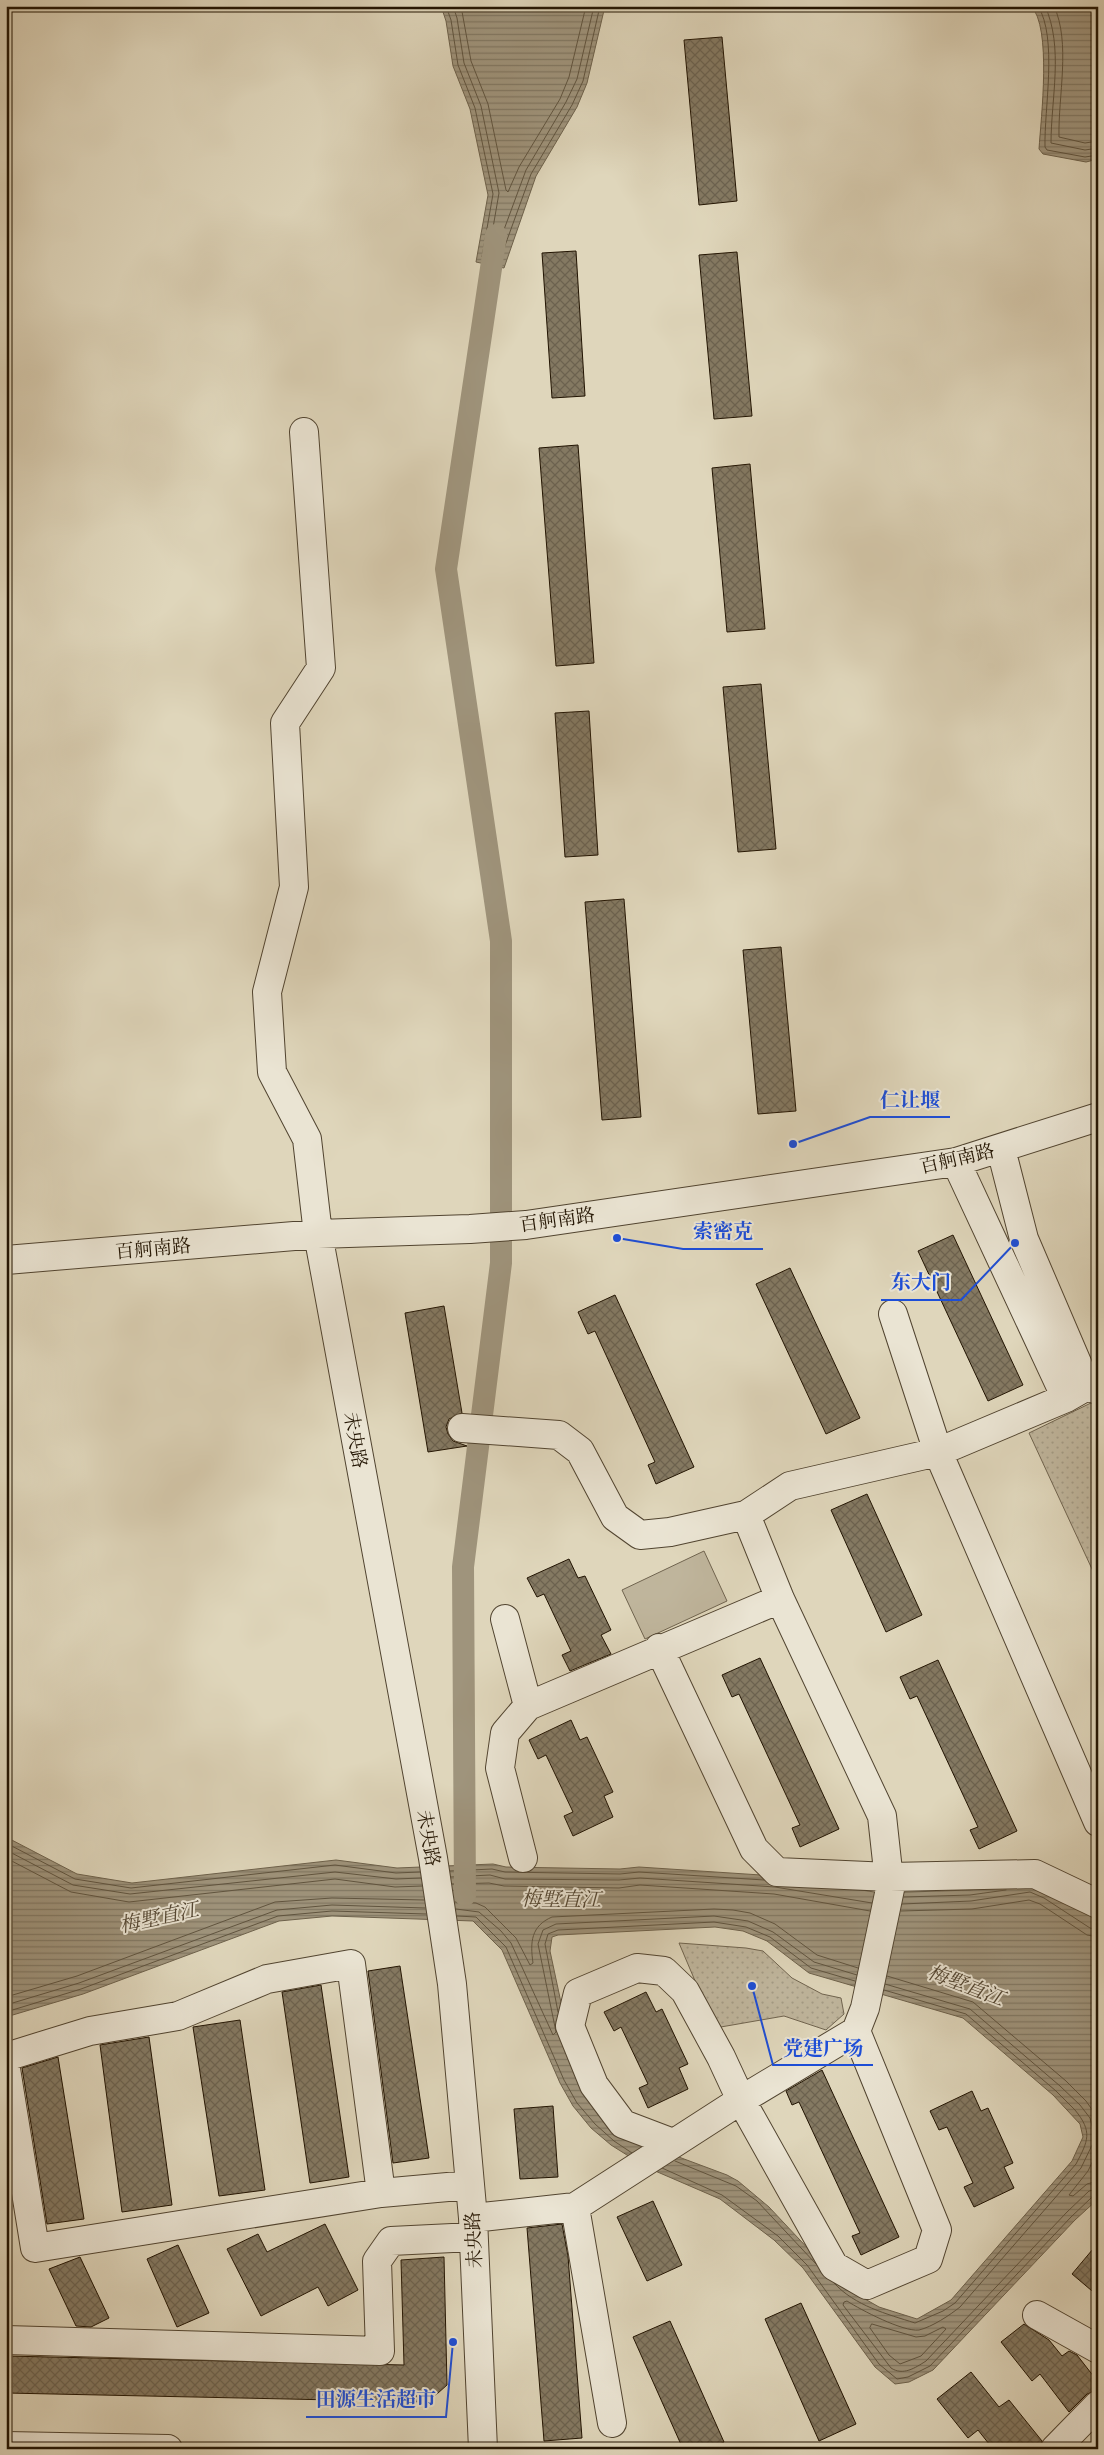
<svg xmlns="http://www.w3.org/2000/svg" width="1104" height="2455" viewBox="0 0 1104 2455" font-family="Cardo,'Noto Serif SC',serif">
  <style>
    .grass { fill: url(#grass-dots); stroke: #70644f }
    .pitch { fill: #bfb59c; stroke: #70644f }
    .water { fill: url(#water-rules); stroke: #6d614b; fill-rule: evenodd }
    .lines { fill: none; stroke-linecap: round; stroke-linejoin: round }
    .shore { stroke: #60543f; stroke-width: 1 }
    .canal { stroke: #9f947c; stroke-width: 22 }
    .building { fill: url(#building-cross-hatch); stroke: #221402 }
    .minor-casing { stroke: #514430; stroke-width: 30 }
    .minor { stroke: #eae4d3; stroke-width: 28 }
    .labels { text-anchor: middle; stroke-width: 4; stroke-linejoin: round; paint-order: stroke }
    .street-label { font-size: 19px; fill: #221402; stroke: #eae4d3 }
    .water-label { font-size: 20px; font-style: italic; fill: #544733; stroke: #eae4d3 }
    .leader { fill: none; stroke: #1d4ed8; stroke-width: 2 }
    .callout-dot { fill: #1d4ed8; stroke: #eae4d3; stroke-width: 2 }
    .callout-label { font-size: 20px; text-anchor: middle; font-weight: bold; fill: #1d4ed8; stroke: #eae4d3; stroke-width: 4; stroke-linejoin: round; paint-order: stroke }
  </style>
  <defs>
    <pattern id="grass-dots" width="8" height="8" patternUnits="userSpaceOnUse" patternTransform="scale(1.25)"><rect width="8" height="8" fill="#bfb59c"/><path d="M2 2h.1M6 6h.1" fill="none" stroke="#a49b85" stroke-width="1.8" stroke-linecap="round"/></pattern>
    <pattern id="water-rules" width="6" height="5" patternUnits="userSpaceOnUse" patternTransform="scale(1.25)"><rect width="6" height="5" fill="#9f947c"/><path d="M0 2.5h6" fill="none" stroke="#817863"/></pattern>
    <pattern id="building-cross-hatch" width="8" height="8" patternUnits="userSpaceOnUse" patternTransform="scale(1.25)"><rect width="8" height="8" fill="#847962"/><path d="M0 0l8 8M0 8l8-8" fill="none" stroke="#6c624f"/></pattern>
  </defs>
  <rect width="100%" height="100%" fill="#dfd6bb"/>
  <filter id="stains"><feTurbulence type="fractalNoise" baseFrequency=".004" numOctaves="4"/><feColorMatrix values="0 0 0 0 .2 0 0 0 0 .09 0 0 0 0 .02 0 0 0 .5 -.17"/></filter>
  <radialGradient id="worn" r=".72"><stop offset=".6" stop-color="#630" stop-opacity="0"/><stop offset="1" stop-color="#630" stop-opacity=".3"/></radialGradient>
  <path class="grass" d="M1093,1402L1098,1410V1582L1029,1433Z
    M679,1943L746,1948L763,1951L792,1978L822,1994L841,1998L844,2014L826,2030L784,2016L715,2028Z"/>
  <path class="pitch" d="M704,1551L727,1601L645,1639L622,1590Z"/>
  <path class="water" d="M441,6H605L587,83L577,107L536,176L504,268L476,262L488,195L470,109L453,66L446,21Z
    M1031,6H1098V159L1086,162L1043,154L1039,149C1041,118 1052,27 1031,6Z
    M6,1837L77,1874L132,1883L336,1860L397,1868L493,1864L506,1867L620,1869L639,1867L776,1876L880,1893L970,1890L1031,1881L1098,1920V2199L1075,2220L933,2370L909,2382L895,2384L875,2367L803,2268L774,2240L720,2199L646,2167L611,2145L591,2128L573,2106L560,2083L502,1950L473,1921L332,1916L279,1921L83,1994L6,2017ZM715,1927L743,1931L767,1941L809,1973L963,2018L1053,2095L1080,2124L1083,2137L1072,2161L951,2300L917,2319L879,2307L844,2287L769,2207L738,2181L727,2175L652,2147L572,2054L550,1951L552,1937L558,1935Z"/>
  <g class="lines">
    <path class="shore" d="M446,6L451,20L458,65L475,108L493,194L482,257L499,262L531,174L572,105L583,81L600,6
      M453,6L457,18L464,63L481,106L499,193L489,251L495,254L526,170L566,102L577,79L594,6
      M461,6L471,61L488,104L506,190L508,192L519,167L560,99L569,77L586,6
      M1038,6C1058,38 1044,109 1045,147L1047,150L1085,157L1098,155
      M1045,6C1064,47 1051,99 1051,143L1085,150L1098,148
      M1054,6C1071,43 1058,96 1059,137L1085,143L1098,141
      M6,1843L75,1879L131,1888L335,1865L396,1873L420,1872
      M6,1850L73,1885L130,1894L335,1872L396,1879L421,1878
      M6,1858L71,1892L129,1902L335,1879L395,1887L422,1886
      M450,1871L492,1869L505,1872L620,1874L639,1872L764,1880
      M451,1877L490,1875L505,1879L619,1880L640,1878L775,1887L872,1903
      M452,1884L489,1883L504,1886L619,1888L640,1885L774,1894L870,1911
      M904,1897L970,1895L1006,1890
      M455,1902L476,1903L485,1907L516,1938L530,1965L533,1963C530,1942 531,1926 552,1917L714,1909L733,1910L750,1913L775,1924L817,1955L858,1968
      M902,1904L971,1901L1030,1892L1044,1898L1090,1928L1098,1930
      M456,1909L479,1912L501,1931L511,1943L553,2035L556,2032L538,1944L543,1930L556,1924L714,1916L748,1921L773,1932L814,1962L857,1975
      M901,1911L972,1909L1029,1900L1040,1904L1087,1935L1098,1937
      M457,1916L476,1917L506,1947L564,2080L577,2103L595,2124L614,2141L632,2153
      M887,1976L973,2002L1066,2081L1086,2101L1098,2118
      M885,1984L970,2009L1060,2086L1080,2105L1090,2118L1094,2134V2141L1081,2168L960,2307C950,2315 932,2327 919,2330C903,2332 861,2310 847,2301L844,2302L843,2305L891,2368C903,2376 915,2368 926,2361L1067,2212L1089,2191L1098,2189
      M6,1997L77,1976L275,1902L332,1898L424,1900
      M6,2005L79,1983L277,1910L332,1905L425,1908
      M6,2012L81,1989L278,1916L332,1911L426,1914
      M558,2012L545,1944L548,1934L558,1930L714,1922L746,1927L770,1937L811,1968L855,1981
      M1098,2150L1088,2171L1069,2195L1073,2196L1087,2184L1098,2181
      M675,2161L736,2186L757,2201L816,2264
      M662,2168L722,2195L778,2236L807,2265L879,2364L897,2379L908,2377L930,2366L1071,2217L1091,2198L1098,2195
      M834,2283C855,2306 887,2314 915,2323L943,2311L955,2303L1076,2164C1088,2141 1093,2132 1075,2110L1056,2091L966,2014L884,1990
      M872,2324L916,2337L925,2336L943,2327L946,2329L921,2356L900,2364L889,2355L870,2328Z"/>
    <path class="canal" d="M465,1895L463,1567L501,1263V941L446,569L496,235"/>
  </g>
  <path class="building" d="M722,37L737,201L699,205L684,40Z
    M576,251L585,396L552,398L542,253Z
    M737,252L752,416L714,419L699,255Z
    M578,445L594,663L556,666L539,448Z
    M750,464L765,629L727,632L712,468Z
    M761,684L776,849L738,852L723,687Z
    M589,711L598,855L565,857L555,713Z
    M624,899L641,1117L602,1120L585,902Z
    M781,947L796,1111L758,1114L743,950Z
    M953,1235L1023,1385L988,1401L918,1251Z
    M790,1268L860,1418L826,1434L756,1284Z
    M615,1295L694,1467L656,1484L648,1465L655,1462L595,1331L588,1334L578,1312Z
    M444,1306L462,1413L449,1419L446,1427L448,1434L453,1441L467,1446L428,1452L405,1313Z
    M867,1494L922,1615L886,1632L831,1510Z
    M569,1559L578,1578L585,1576L611,1630L601,1635L611,1654L570,1671L562,1655L571,1651L544,1594L537,1597L527,1578Z
    M760,1658L839,1829L800,1847L792,1828L800,1825L739,1694L732,1697L722,1675Z
    M938,1660L1017,1831L979,1849L970,1830L978,1827L917,1696L910,1699L900,1677Z
    M571,1720L580,1740L587,1737L613,1792L604,1796L613,1817L573,1836L564,1816L573,1812L546,1755L538,1759L529,1740Z
    M400,1966L429,2158L393,2163L368,1971Z
    M321,1985L349,2177L310,2183L282,1992Z
    M646,1992L656,2012L662,2009L688,2064L679,2068L688,2089L648,2108L639,2088L648,2084L621,2027L614,2031L604,2012Z
    M240,2020L265,2190L219,2196L193,2027Z
    M149,2037L172,2205L122,2212L100,2045Z
    M58,2057L84,2219L47,2224L22,2068Z
    M822,2070L899,2237L861,2255L852,2236L860,2233L799,2102L792,2105L786,2091Z
    M972,2091L981,2111L988,2108L1013,2163L1004,2167L1014,2188L974,2207L964,2187L973,2183L947,2127L939,2130L930,2111Z
    M553,2106L558,2177L520,2179L514,2109Z
    M653,2201L682,2265L647,2281L617,2217Z
    M325,2224L358,2290L328,2306L318,2287L261,2316L227,2249L258,2234L267,2252Z
    M562,2224L568,2256L582,2438L544,2441L527,2228Z
    M1098,2243V2296L1072,2274Z
    M178,2245L209,2313L177,2327L147,2259Z
    M80,2257L109,2318L91,2327L76,2326L49,2269Z
    M444,2257L447,2385L428,2402L6,2393V2356L404,2365L401,2260Z
    M801,2303L856,2424L819,2441L765,2319Z
    M670,2321L724,2442L710,2449H683L633,2337Z
    M1024,2324L1049,2340L1062,2356L1069,2351L1077,2355L1098,2382V2390L1087,2394L1069,2412L1040,2374L1032,2381L1001,2342Z
    M971,2372L999,2407L1009,2400L1042,2441L1040,2449H993L978,2430L968,2438L937,2399Z"/>
  <g class="lines">
    <g class="minor-casing">
      <path id="minor" d="M304,432L321,668L285,723L294,887L267,992L272,1072L307,1139L318,1234L433,1858L452,1984L473,2218L483,2449
        M1001,1149L1024,1239L1087,1386
        M956,1162L1066,1398
        M6,1260L318,1234L470,1229L526,1225L956,1162L1098,1117
        M893,1314L938,1452L1098,1822
        M462,1428L559,1435L580,1451L615,1517L640,1535L670,1532L746,1515L790,1486L938,1452L1066,1398L1087,1386L1098,1390
        M505,1619L528,1706L505,1733L500,1768L523,1858
        M659,1648L754,1849L777,1872L890,1877L1035,1874L1098,1904
        M528,1706L780,1599
        M6,2057L90,2031L178,2016L267,1979L351,1964L381,2193
        M6,2069L35,2248L381,2193L470,2185
        M673,2143L623,2124L594,2085L570,2026L578,1993L637,1968L664,1971L685,1991L721,2057L741,2100L834,2266L867,2285L928,2259L937,2230L856,2031
        M575,2207L612,2423
        M473,2218L575,2207L741,2100L856,2031L865,2008L890,1889L882,1816L780,1599L746,1515
        M1037,2315L1098,2349
        M6,2340L380,2351L377,2261L391,2241L473,2237
        M6,2446L168,2449
        M1055,2449L1098,2405"/>
    </g>
    <use href="#minor" class="minor"/>
  </g>
  <g class="labels">
    <g class="street-label">
      <text transform="translate(957 1158) rotate(-13)" y="7">百舸南路</text>
      <text transform="translate(557 1219) rotate(-8)" y="7">百舸南路</text>
      <text transform="translate(153 1248) rotate(-5)" y="7">百舸南路</text>
      <text transform="translate(356 1440) rotate(80)" y="7">未央路</text>
      <text transform="translate(429 1838) rotate(80)" y="7">未央路</text>
      <text transform="translate(473 2240) rotate(-93)" y="7">未央路</text>
    </g>
    <g class="water-label">
      <text transform="translate(561 1899) rotate(1)" y="7">梅墅直江</text>
      <text transform="translate(159 1917) rotate(-12)" y="7">梅墅直江</text>
      <text transform="translate(966 1985) rotate(21)" y="7">梅墅直江</text>
    </g>
  </g>
  <path class="leader" d="M793 1144L870 1117H950M617 1238L683 1249H763M1015 1243L961 1300H881M752 1986L773 2065H873M453 2342L446 2417H306"/>
  <g class="callout-dot">
    <circle cx="793" cy="1144" r="5"/>
    <circle cx="617" cy="1238" r="5"/>
    <circle cx="1015" cy="1243" r="5"/>
    <circle cx="752" cy="1986" r="5"/>
    <circle cx="453" cy="2342" r="5"/>
  </g>
  <g class="callout-label">
    <text x="910" y="1107">仁让堰</text>
    <text x="723" y="1238">索密克</text>
    <text x="921" y="1289">东大门</text>
    <text x="823" y="2055">党建广场</text>
    <text x="376" y="2406">田源生活超市</text>
  </g>
  <rect width="1104" height="2455" fill="none" stroke="#dfd6bb" stroke-width="25"/>
  <rect x="8" y="8" width="1089" height="2440" fill="none" stroke="#221402" stroke-width="2.5"/>
  <rect x="12" y="12" width="1079" height="2430" fill="none" stroke="#221402"/>
  <rect width="100%" height="100%" filter="url(#stains)"/>
  <rect width="100%" height="100%" fill="url(#worn)"/>
</svg>
